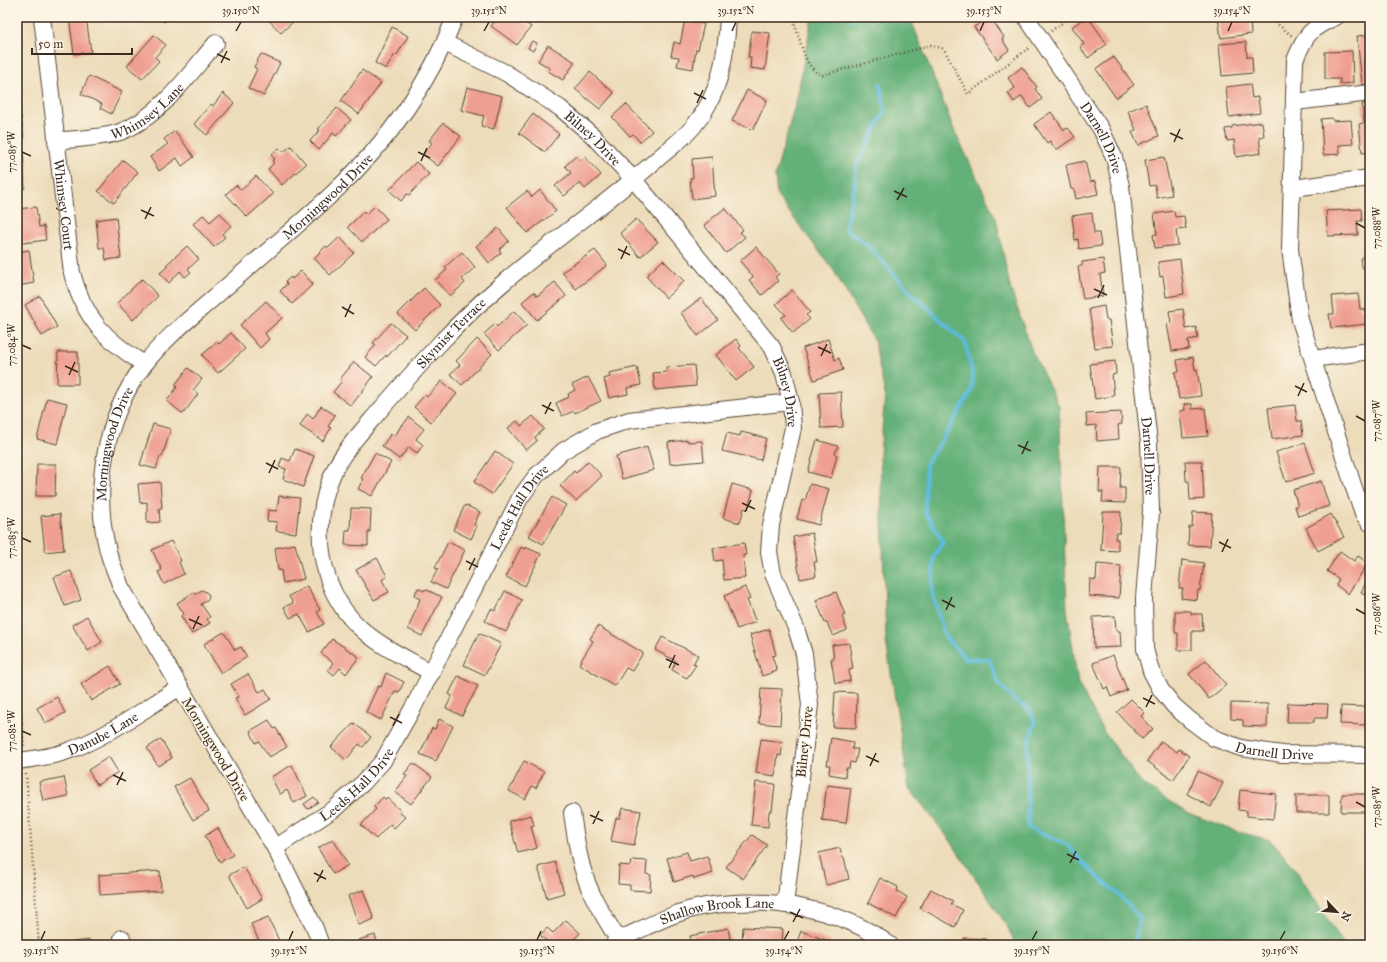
<svg xmlns="http://www.w3.org/2000/svg" width="1387" height="962" viewBox="0 0 1387 962" font-family="'IM FELL Great Primer',serif">
  <style>
    .forest { fill: #64b078; stroke: #506d4b }
    .lines { fill: none; stroke-linecap: round; stroke-linejoin: round }
    .stream { stroke: #5ebbdc; stroke-width: 4 }
    .building { fill: #ef9f90 }
    .minor-casing { stroke: #564535; stroke-width: 18 }
    .path { stroke: #564535; stroke-width: 2.5; stroke-dasharray: 1 3; stroke-linecap: butt }
    .minor { stroke: #fff; stroke-width: 16 }
    .ticks { fill: none; stroke: #3b2a1e; stroke-width: 1.5 }
    .labels { text-anchor: middle; stroke-width: 3; stroke-linejoin: round; paint-order: stroke }
    .street-label { font-size: 14px; fill: #3b2a1e; stroke: #fcf5e5 }
    .neatline { fill: none; stroke: #3b2a1e; stroke-width: 1.5 }
    .ticks-label { font-size: 10px; text-anchor: middle; fill: #3b2a1e }
  </style>
  <rect width="100%" height="100%" fill="#fcf5e5"/>
  <filter id="ink" filterUnits="userSpaceOnUse"><feTurbulence type="fractalNoise" baseFrequency=".025" numOctaves="2"/><feDisplacementMap in="SourceGraphic" scale="8" xChannelSelector="R" yChannelSelector="G"/><feConvolveMatrix kernelMatrix="1 2 1 2 8 2 1 2 1" color-interpolation-filters="sRGB"/></filter>
  <filter id="wash" filterUnits="userSpaceOnUse"><feTurbulence type="fractalNoise" baseFrequency=".012" numOctaves="4" result="noise"/><feDisplacementMap in="SourceGraphic" scale="16" xChannelSelector="R" yChannelSelector="G"/><feGaussianBlur stdDeviation="0.9" result="paint"/><feColorMatrix in="noise" values="0 0 0 0 0 0 0 0 0 0 0 0 0 0 0 0 0 1.4 0 .05"/><feComposite in="paint" operator="in"/></filter>
  <g filter="url(#wash)">
    <rect width="100%" height="100%" fill="#eddcba"/>
    <path class="forest" d="M812,17H910L955,132L996,218L1010,287L1032,351L1059,406L1067,609L1078,683L1104,732L1142,784L1188,813L1235,831L1270,840L1294,867L1344,945H1016L1007,926L950,840L909,788L886,641L880,455L885,394L874,341L834,271L777,196L775,176L797,98Z"/>
    <g class="lines">
      <path class="stream" d="M852,17V20
        M880,84L885,111L856,167L855,183L845,229L869,246L910,292L965,342L973,377L971,392L944,437L926,464L925,512L943,542L934,556L932,592L945,637L966,659H989L998,682L1015,701L1029,709L1035,722L1027,750L1028,828L1066,844L1093,873L1117,893L1140,918L1134,945"/>
    </g>
    <g id="blocks">
      <path class="building" d="M69,17H86L91,52L74,54Z
        M160,17H169L164,22Z
        M266,17H292L295,20L281,33Z
        M498,17H517L531,27L517,45L491,26Z
        M990,17L1004,37L1002,39L1009,50L997,59L974,27Z
        M1086,17H1088L1107,44L1088,58L1080,47L1084,44L1072,27Z
        M1218,17H1245V20L1250,19L1251,34L1221,38Z
        M685,20L704,24L698,50L696,49L693,69L677,66L679,57L671,56L674,42L680,44Z
        M392,27L408,36L397,55L395,54L386,69L375,63Z
        M752,31L770,33L765,70L750,68L751,57H748Z
        M154,35L166,45L155,57L159,61L142,79L127,66Z
        M1370,35V84L1362,85L1357,36Z
        M532,41L537,43L533,51L528,48Z
        M1246,42L1247,57H1252L1253,73L1222,76L1219,44Z
        M548,45L575,62L563,80L548,71L550,68L538,61Z
        M1352,51L1353,83L1340,84V79H1325V52Z
        M261,54L280,63L264,96L248,88L257,69L254,67Z
        M1114,57L1134,85L1116,98L1096,69Z
        M1022,67L1037,87L1035,89L1042,99L1030,108L1022,96L1014,102L1008,93L1015,88L1008,78Z
        M362,70L381,83L359,114L341,101Z
        M590,72L614,93L600,109L575,89Z
        M89,76L122,92L111,114L100,108L102,104L81,94Z
        M1250,84L1252,98L1258,97L1260,113L1229,117L1226,87Z
        M467,87L502,96L494,129L481,126L484,116L461,110Z
        M747,90L767,100L753,130L732,121Z
        M223,93L234,103L207,135L194,124L211,104L213,106Z
        M17,103H19L24,139L17,140Z
        M626,104L652,131L640,142L633,134L630,136L612,117Z
        M1146,104L1159,136L1138,145L1132,132L1136,130L1128,111Z
        M1362,104H1370V152L1362,153L1359,124L1364,123Z
        M337,108L351,120L336,136L333,133L319,150L310,141L320,130L318,129Z
        M1051,112L1064,130L1068,128L1075,137L1056,150L1050,141L1047,143L1034,124Z
        M533,114L559,134L545,152L519,133Z
        M1332,118L1333,121L1351,120L1353,144L1339,145L1340,154L1323,155L1321,119Z
        M1262,122L1264,136L1259,137L1261,153L1236,157L1234,140L1227,141L1225,129L1232,128V126Z
        M443,123L461,136L438,166L423,154L432,143L429,141Z
        M175,131L194,157L182,166L177,158L159,171L150,157L168,144L164,139Z
        M291,146L306,164L282,185L268,169L274,163L272,161L275,159L271,155L279,148L283,152Z
        M23,150L25,188L17,189V151Z
        M576,156L580,161L585,157L601,175L585,189L580,183L564,196L555,186L571,173L565,166Z
        M712,157L715,196L692,199L690,178H693L692,159Z
        M1164,157L1172,195L1157,198L1155,185L1149,186L1145,160Z
        M123,160L138,172L114,203L98,191Z
        M1085,161L1090,182L1095,181L1098,194L1076,199L1074,189H1071L1066,165Z
        M416,162L429,174L409,195L407,194L401,201L389,190Z
        M256,176L273,194L247,217L226,194L236,185L241,190Z
        M540,190L556,211L527,233L507,207L527,191L532,197Z
        M375,206L387,219L362,242L348,227L364,211L366,214Z
        M36,207L39,227L44,226L46,240L23,243V241L17,242V231H20L17,209Z
        M725,208L743,230L740,232L745,237L726,253L704,225Z
        M1361,209L1362,221H1357L1358,235L1328,236L1326,211Z
        M1174,211L1175,217L1184,216L1186,229L1176,230L1178,245L1155,248L1153,235L1157,234L1154,214Z
        M220,213L231,226L222,234L225,237L214,247L193,224L203,215L210,222Z
        M1092,213L1094,233H1099L1101,246L1079,249L1078,239L1075,240L1072,216Z
        M116,217L121,258L106,260L104,248H99L96,220Z
        M636,219L658,242L640,257L620,233Z
        M498,228L509,241L499,250L501,253L489,263L476,246Z
        M340,237L354,253L330,275L314,258L326,246L328,248Z
        M187,246L199,259L188,269L191,272L185,277L180,271L169,283L160,273L168,266L166,265Z
        M756,247L779,274L775,277L778,281L762,295L749,280L753,277L740,261Z
        M29,250L34,283L17,286V252Z
        M595,250L607,265L576,289L562,272Z
        M462,252L475,267L462,279L465,283L450,296L435,280L447,270L445,267Z
        M1103,259L1105,273L1100,274L1103,296L1083,299L1078,267L1082,266V262Z
        M1180,259L1184,294L1166,297L1163,276L1160,277L1158,262Z
        M663,260L684,281L666,298L646,276Z
        M301,271L313,284L292,304L280,291L287,284L285,282L291,277L292,279Z
        M142,279L158,296L133,320L117,303Z
        M555,282L566,296L537,320L522,302L534,292L537,296Z
        M424,288L440,305L415,330L398,314Z
        M792,290L810,312L806,315L810,319L793,333L781,318L786,315L776,304Z
        M1358,294L1360,309H1365L1367,324L1331,328L1329,314H1334L1332,296Z
        M40,296L57,327L42,336L25,305Z
        M701,298L718,320L698,336L681,313Z
        M266,301L282,318L265,333L269,339L260,348L240,325Z
        M1104,306L1106,320H1109L1113,346L1095,348L1089,309Z
        M1183,309L1186,329L1196,327L1198,338L1188,340L1189,349L1172,351L1167,324L1171,323L1169,311Z
        M514,311L527,325L499,350L484,334L495,324L497,327Z
        M391,323L406,335L387,357L386,355L376,366L365,357L376,345L373,343Z
        M231,333L245,349L218,373L202,355L217,342L219,344Z
        M477,339L492,354L462,385L450,374L460,365L456,361Z
        M736,339L741,346L739,348L754,367L736,381L716,355Z
        M828,339L835,360L839,358L843,370L814,380L803,348Z
        M58,352H78V384H57Z
        M1193,357L1195,370L1197,369L1201,396L1179,399L1175,372H1179L1177,360Z
        M1115,361L1116,374L1112,375L1114,396L1095,399L1090,364Z
        M354,362L373,377L351,406L333,392L342,381L340,379Z
        M694,365L696,386L655,390L653,373L667,372L666,367Z
        M637,367L641,385L627,388L628,394L609,398L604,379L610,377L609,373Z
        M188,368L202,379L193,390L198,394L183,414L167,401L177,387L175,385Z
        M588,377L601,401L575,413L574,411L562,416L556,403L569,397L568,394L575,390L572,385Z
        M442,381L457,394L431,422L414,407L425,395L427,397Z
        M841,392L843,427L821,428L819,393Z
        M47,398L67,403L57,444L37,439Z
        M1184,404H1192V409L1205,408L1208,436L1183,438L1180,411L1185,410Z
        M1295,405L1297,421H1301L1303,435L1272,439L1268,408Z
        M321,406L335,415L328,427L331,428L323,441L300,426L307,414L313,419Z
        M1121,412L1122,424L1118,425L1119,439L1097,441L1096,425L1087,426L1086,414Z
        M533,416L544,429L535,437L537,441L526,450L508,428L517,421L521,426Z
        M409,417L424,429L416,439L423,445L417,453L409,447L399,459L382,446L391,434L395,436L402,424L403,425Z
        M153,424L171,429L162,457L160,456L156,469L140,465Z
        M741,432L766,438L761,460L722,451L727,433L740,436Z
        M688,440V442L702,441L704,461L670,464L668,442Z
        M817,440L838,446L835,454L837,455L831,478L808,472Z
        M1305,443L1315,473L1286,482L1276,452Z
        M647,447L654,470L622,479L616,456Z
        M295,449L314,456L303,487L283,479L286,469L279,467L282,458L290,461Z
        M495,451L513,464L492,494L474,482Z
        M375,453L391,462L372,496L358,489L363,479L361,478Z
        M588,461L602,476L576,501L560,486L574,471L576,473Z
        M1185,461H1202L1204,499L1190,500L1189,481H1186Z
        M37,464H56L55,496H36Z
        M1100,467H1121L1120,488H1125V503L1102,502L1103,492H1099Z
        M1321,481L1329,506L1298,516L1295,506H1298L1293,490Z
        M160,482L162,508H159L160,522L147,523V502L140,503L138,484Z
        M732,484L753,490L748,509L744,508L740,523L723,518Z
        M810,484L829,489L819,525L797,519L802,500L805,501Z
        M279,496L300,498L296,533L276,531L277,522L267,521L268,510L277,511Z
        M552,497L566,505L543,544L529,536Z
        M465,505L480,512L474,524L477,526L471,539L453,530Z
        M351,508L371,509L370,532L368,531V546L345,545L346,530H350Z
        M1103,512H1121L1120,533H1116L1115,539H1118V551L1101,550Z
        M1193,512L1212,513L1210,546L1188,545L1189,527H1192Z
        M60,514L64,550L45,552L41,516Z
        M1331,514L1344,537L1318,551L1306,528Z
        M812,533L817,562H814L816,576L800,579L793,537Z
        M171,541L181,561L179,562L184,574L164,584L158,572L162,570L152,550Z
        M448,542L465,550L446,589L431,582L438,569L435,568Z
        M744,543L746,555H743L745,578L724,580L722,560L715,561L713,548Z
        M295,544L304,579L283,583L281,570H278L275,548Z
        M521,547L524,549L525,547L541,554L525,586L506,577Z
        M1340,551L1354,561L1358,556L1368,563L1348,594L1336,585L1339,579L1327,571Z
        M377,558L387,576L382,580L389,592L374,600L356,570Z
        M1182,560L1204,563L1200,590H1198L1197,600L1181,598L1183,588H1179Z
        M1097,564L1121,566L1119,598L1089,596L1090,579L1096,580Z
        M71,571L81,600L65,606L54,577Z
        M1370,573V597L1361,593Z
        M307,586L320,610L317,612L324,624L309,632L299,614L290,618L284,607L293,603L289,596Z
        M745,587L750,599L747,600L756,622L737,629L724,596Z
        M418,588L424,591L425,589L442,597L422,636L408,629L420,599L414,596Z
        M202,590L206,592L209,595L208,600L201,604L210,617L207,619L210,623L192,634L181,616L184,614L177,603L194,592L195,594Z
        M505,591L522,600L506,632L485,621L491,609L495,611Z
        M836,592L845,615L842,616L847,630L833,636L827,623H825L816,600Z
        M1175,611H1191V614H1202L1203,631H1192V650H1178V633H1175Z
        M87,616L102,642L88,651L72,625Z
        M1115,616L1116,631H1120L1121,647L1094,648L1093,617Z
        M598,626L643,653L632,671L626,668L615,686L579,664L593,641L590,639Z
        M769,629L776,655L772,656L777,671L762,676L750,635Z
        M224,632L235,650L241,647L247,657L221,673L204,644Z
        M479,633L501,644L485,675L464,665Z
        M662,637L698,655L693,664L696,665L687,678L672,670L676,661L655,650Z
        M332,639L359,657L346,674L340,668L334,675L328,670L333,663L321,653Z
        M849,643L853,669L849,670L850,681L835,683L831,659H834L832,645Z
        M1113,655L1127,690L1111,697L1107,687L1104,689L1093,663Z
        M1206,660L1226,685L1209,699L1189,674Z
        M110,666L120,684L91,701L81,684Z
        M386,673L404,682L399,692L395,691L381,720L366,712L378,686L381,687Z
        M248,674L259,692L265,689L271,699L245,715L235,698L239,697L231,684Z
        M458,676L478,686L462,716L446,708L452,696L449,694Z
        M761,688L782,689L780,725L759,723Z
        M835,692L857,693L856,728L833,727Z
        M57,697L65,713L45,723L37,708Z
        M1131,699L1145,713L1141,716L1153,729L1142,739L1117,712Z
        M1231,703L1268,704L1267,727L1243,726V720L1231,719Z
        M1288,703L1328,704L1327,718H1314V722H1287Z
        M1365,703H1370V719H1366V725L1340,724L1341,706L1365,707Z
        M439,719L453,726L436,761L420,754L432,728L435,729Z
        M269,720L274,729L276,728L287,747L269,757L259,741L256,743L250,731Z
        M354,723L371,737L363,747L359,744L346,760L331,747Z
        M831,738L853,742L852,749H858L855,763L850,762L849,768H846L845,777L829,774L830,765H827Z
        M161,739L172,758L158,766L147,748Z
        M761,739L783,742L781,756L778,755L775,776L756,773Z
        M1161,741L1177,752L1179,749L1189,756L1173,780L1147,761Z
        M109,757L118,772L97,785L88,770Z
        M524,761L544,772L536,788L532,786L525,799L509,791Z
        M413,763L432,777L411,804L395,792L407,776L404,774Z
        M292,765L307,796L294,803L287,790L280,794L271,777Z
        M1198,771L1223,783L1211,807L1187,794Z
        M64,777L68,796L43,801L39,782Z
        M190,778L209,811L193,820L174,787Z
        M756,782L775,784L772,811H769L768,827L751,825Z
        M827,785L851,788L846,823L822,820Z
        M1240,790L1276,794L1273,819L1247,816V811L1238,810Z
        M1342,794H1370V808H1366V812H1341Z
        M1296,795H1329V813H1296Z
        M314,797L318,802L308,809L304,804Z
        M383,797L385,799L387,798L401,811L399,812L405,817L394,828L390,824L376,839L361,825L376,809L374,807Z
        M622,808L641,811L634,845L611,841L616,818H620Z
        M531,815L534,825L531,826L537,848L518,853L509,821Z
        M218,828L233,855L220,862L205,836Z
        M752,835L767,845L743,879L726,867Z
        M333,839L348,865L333,874L318,848Z
        M840,848L842,857H844L849,879L826,885L819,853Z
        M687,852L690,861L707,856L713,873L694,879L693,876L674,882L667,858Z
        M632,860L647,861L646,874L651,875L650,891L630,890V885L618,884L619,865L631,866Z
        M555,862L564,893L547,898L538,867Z
        M244,867L262,899L247,908L229,875Z
        M160,871L161,891L100,895L99,875Z
        M880,878L898,887L897,891L907,897L896,918L868,903Z
        M931,889L953,901L951,904L963,910L955,927L920,908Z
        M363,890L374,919L359,925L348,896Z
        M268,917L281,945H261L251,924Z
        M566,920L580,933L568,945H547L549,943L540,935L547,928L553,933Z
        M743,927L783,929L782,945H757V943H742Z
        M728,928L731,944L692,945L690,936Z
        M801,931L831,942L830,945H796Z
        M375,935L378,945H360L359,940Z
        M964,938L986,939V945H964Z
        M90,940V945H73V942Z"/>
    </g>
  </g>
  <g filter="url(#ink)">
    <use href="#blocks" fill-opacity="0" stroke="#564535" stroke-width="1"/>
    <g class="lines">
      <g class="minor-casing">
        <g id="minor">
          <path id="s1" d="M42,17L72,273C84,318 105,340 144,364"/>
          <path id="s2" d="M1026,17L1101,129L1114,157L1121,186L1149,443L1151,512L1144,598L1145,649L1151,671L1161,690L1174,706L1190,720L1214,738L1241,748L1282,754L1370,755"/>
          <path d="M1336,17C1310,28 1306,34 1295,60L1290,249L1300,320L1353,485L1363,514L1370,523"/>
          <path id="s3" d="M445,43L506,73L560,108L592,135L634,180L772,347L784,373L791,402L793,428L771,525L769,552L773,574L796,628L804,654L810,705L785,905"/>
          <path d="M1295,102L1370,93"/>
          <path id="s4" d="M56,141C78,138 99,139 120,132C159,118 190,73 216,43"/>
          <path d="M1293,188L1370,178"/>
          <path d="M1369,262H1370"/>
          <path d="M1313,359L1370,351"/>
          <path id="s5" d="M432,673C406,658 379,646 358,626C317,586 311,522 334,471C345,448 365,428 381,409C420,364 458,321 503,283C552,241 605,205 654,162C666,151 682,140 693,127C720,95 726,58 728,17"/>
          <path id="s6" d="M17,761C33,759 50,757 65,752C106,738 143,710 180,687"/>
          <path d="M572,813C576,841 580,869 592,894C599,910 610,925 618,940"/>
          <path id="s7" d="M275,848L334,809L363,783L383,761L414,706L520,498L536,476L563,451L597,431L629,420L791,402"/>
          <path d="M122,938V945"/>
          <path id="s8" d="M321,945L314,926L275,848L121,587C117,575 111,563 108,551C92,489 105,416 144,365C162,341 187,321 210,301C251,265 293,230 333,193C386,144 429,85 455,17"/>
          <path id="s9" d="M613,945L618,940C647,927 675,911 706,906C768,896 839,907 890,945"/>
        </g>
      </g>
      <path class="path" d="M791,17C802,35 801,69 823,75L931,45L944,49L968,94L1030,47
        M1269,17L1292,36
        M1051,31L1070,17
        M17,665L24,747
        M26,774L39,945"/>
      <use href="#minor" class="minor"/>
    </g>
  </g>
  <path class="ticks" d="M236,31L241,22M484,31L489,22M732,31L736,22M980,31L984,22M1228,31L1232,22M217,54L230,60M221,63L227,51M694,93L706,99M697,103L703,90M1170,133L1183,139M1174,142L1180,129M22,152L31,156M418,152L430,158M421,161L427,148M894,191L907,197M897,200L904,188M141,210L154,216M145,219L151,207M1356,223L1365,228M618,249L630,255M621,259L627,246M1094,289L1107,295M1098,298L1104,285M342,307L354,314M345,317L351,304M22,345L31,349M818,347L831,353M821,356L827,344M65,366L78,372M69,375L75,362M1295,386L1307,392M1298,396L1304,383M542,405L554,411M545,414L551,402M1356,416L1365,421M1018,445L1031,451M1022,454L1028,441M266,463L278,469M269,473L275,460M742,503L755,509M745,512L751,500M22,538L31,542M1219,542L1231,548M1222,552L1228,539M466,561L478,567M469,570L475,558M942,600L955,607M1356,609L1365,614M946,610L952,597M189,619L202,625M193,629L199,616M666,659L679,665M669,668L675,655M1143,698L1155,704M1146,707L1152,695M390,717L402,723M393,726L399,714M22,731L31,735M866,756L879,762M870,766L876,753M113,775L126,781M117,785L123,772M1356,802L1365,807M590,815L603,821M593,824L599,811M1067,854L1079,860M1070,863L1076,851M314,873L326,879M317,882L323,870M790,912L803,918M793,922L800,909M41,940L45,931M289,940L293,931M537,940L541,931M784,940L789,931M1032,940L1037,931M1280,940L1285,931"/>
  <g class="labels">
    <g class="street-label">
      <text dy="5" stroke="none"><textPath href="#s4" startOffset="99">Whimsey Lane</textPath></text>
      <text dy="5" stroke="none"><textPath href="#s3" startOffset="177">Bilney Drive</textPath></text>
      <text dy="5" stroke="none"><textPath href="#s2" startOffset="143">Darnell Drive</textPath></text>
      <text dy="5" stroke="none"><textPath href="#s8" startOffset="894">Morningwood Drive</textPath></text>
      <text dy="5" stroke="none"><textPath href="#s1" startOffset="189">Whimsey Court</textPath></text>
      <text dy="5" stroke="none"><textPath href="#s5" startOffset="436">Skymist Terrace</textPath></text>
      <text dy="5" stroke="none"><textPath href="#s3" startOffset="500">Bilney Drive</textPath></text>
      <text dy="5" stroke="none"><textPath href="#s8" startOffset="558">Morningwood Drive</textPath></text>
      <text dy="5" stroke="none"><textPath href="#s2" startOffset="467">Darnell Drive</textPath></text>
      <text dy="5" stroke="none"><textPath href="#s7" startOffset="428">Leeds Hall Drive</textPath></text>
      <text dy="5" stroke="none"><textPath href="#s6" startOffset="91">Danube Lane</textPath></text>
      <text transform="translate(804 742) rotate(-84)" y="5">Bilney Drive</text>
      <text transform="translate(216 749) rotate(59)" y="5">Morningwood Drive</text>
      <text dy="5" stroke="none"><textPath href="#s2" startOffset="839">Darnell Drive</textPath></text>
      <text dy="5" stroke="none"><textPath href="#s7" startOffset="104">Leeds Hall Drive</textPath></text>
      <text dy="5" stroke="none"><textPath href="#s9" startOffset="112">Shallow Brook Lane</textPath></text>
    </g>
  </g>
  <rect width="1387" height="962" fill="none" stroke="#fcf5e5" stroke-width="44"/>
  <g transform="translate(1337 912) rotate(116)" stroke="#fcf5e5" stroke-width="3" paint-order="stroke">
  <path d="M0-3L7 15L0 10L-7 15Z" fill="#3b2a1e"/>
  <text y="-6" font-size="11" font-weight="bold" text-anchor="middle" fill="#3b2a1e">N</text>
  </g>
  <path d="M32 48v6h100v-6" fill="none" stroke="#3b2a1e" stroke-width="2"/>
  <text x="38" y="48" font-size="12" fill="#3b2a1e" stroke="#fcf5e5" stroke-width="3" paint-order="stroke">50 m</text>
  <rect x="22" y="22" width="1343" height="918" class="neatline"/>
  <g class="ticks-label">
    <text x="241" y="14">39.150°N</text>
    <text x="489" y="14">39.151°N</text>
    <text x="736" y="14">39.152°N</text>
    <text x="984" y="14">39.153°N</text>
    <text x="1232" y="14">39.154°N</text>
    <text transform="translate(11 152) rotate(-90)" y="4">77.085°W</text>
    <text transform="translate(1376 228) rotate(-90)" y="4">77.088°W</text>
    <text transform="translate(11 345) rotate(-90)" y="4">77.084°W</text>
    <text transform="translate(1376 421) rotate(-90)" y="4">77.087°W</text>
    <text transform="translate(11 538) rotate(-90)" y="4">77.083°W</text>
    <text transform="translate(1376 614) rotate(-90)" y="4">77.086°W</text>
    <text transform="translate(11 731) rotate(-90)" y="4">77.082°W</text>
    <text transform="translate(1376 807) rotate(-90)" y="4">77.085°W</text>
    <text x="41" y="954">39.151°N</text>
    <text x="289" y="954">39.152°N</text>
    <text x="537" y="954">39.153°N</text>
    <text x="784" y="954">39.154°N</text>
    <text x="1032" y="954">39.155°N</text>
    <text x="1280" y="954">39.156°N</text>
  </g>
</svg>
